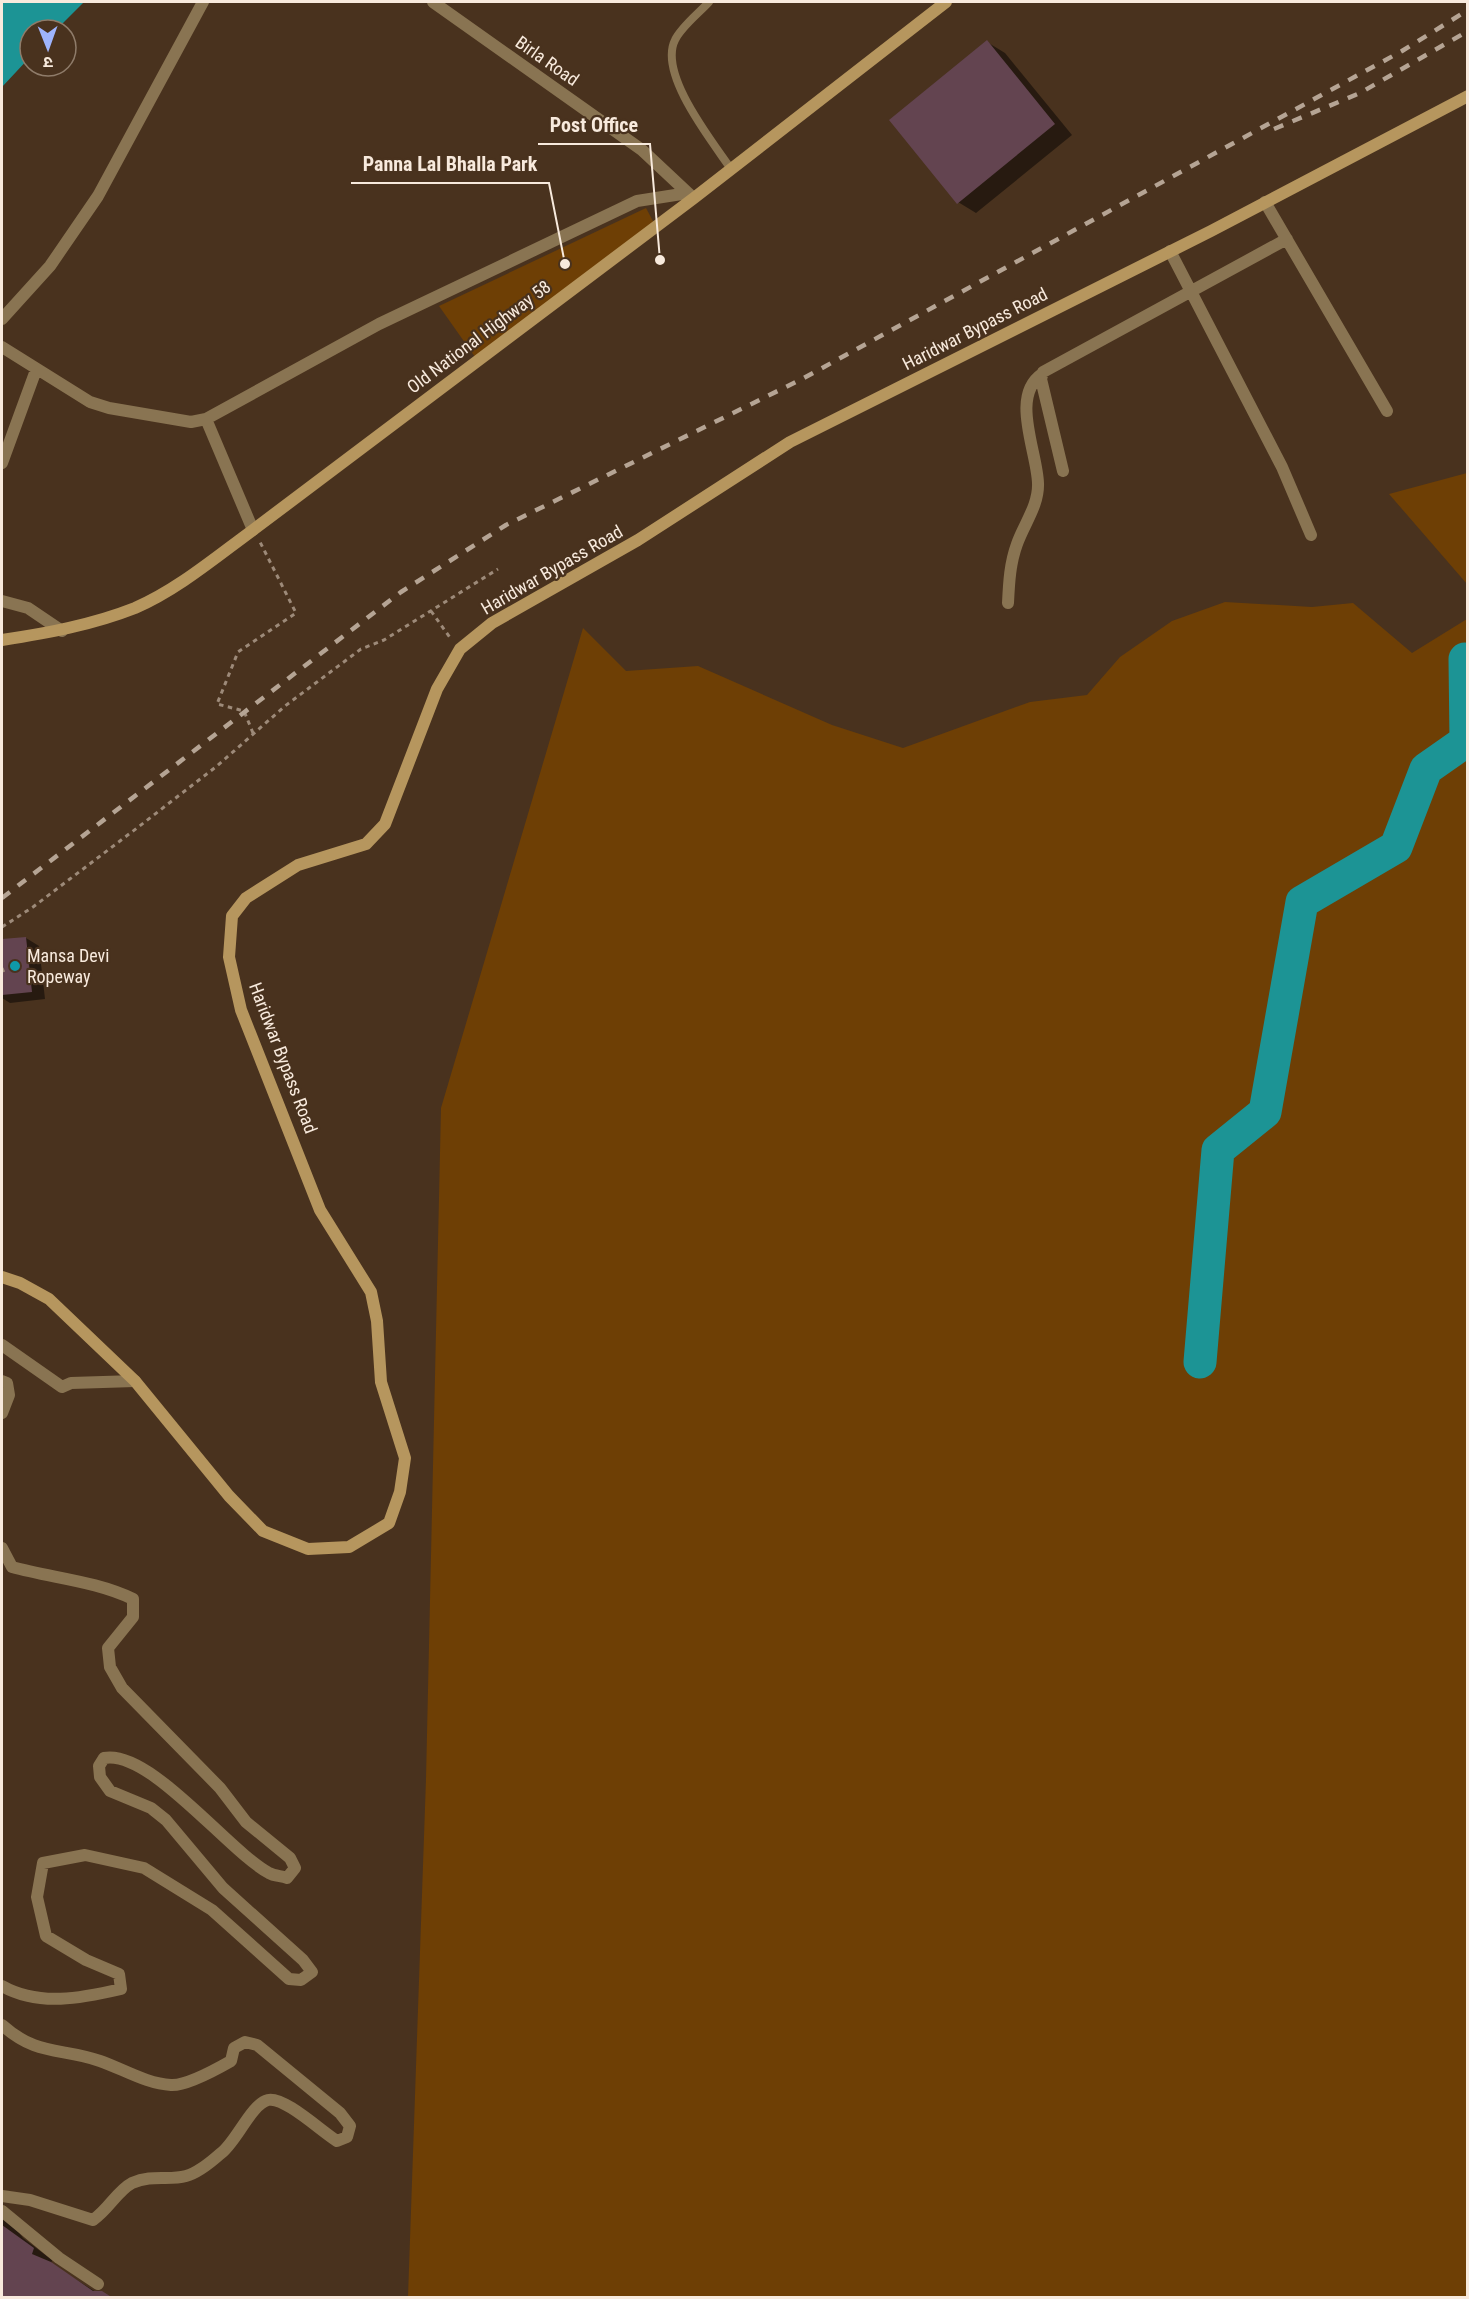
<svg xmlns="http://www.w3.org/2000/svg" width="1469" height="2299" viewBox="0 0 1469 2299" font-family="'Roboto Condensed','Noto Sans Devanagari',sans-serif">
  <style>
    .green { fill: #6e3f05 }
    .water { fill: #1c9495 }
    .shadow { fill: #0007 }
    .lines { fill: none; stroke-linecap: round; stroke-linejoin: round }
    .river { stroke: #1c9495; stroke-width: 33 }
    .building { fill: #634450 }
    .path { stroke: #9d8a79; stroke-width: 3; stroke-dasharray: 4.5 4.5; stroke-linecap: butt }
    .lane { stroke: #897452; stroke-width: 8 }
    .street { stroke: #897452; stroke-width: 12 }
    .secondary { stroke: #b6965e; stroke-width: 12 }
    .rail { stroke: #b5a494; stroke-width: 4.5; stroke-dasharray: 10 10; stroke-linecap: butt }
    .culture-dot { fill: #0f9aa8; stroke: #49321e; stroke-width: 2 }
    .labels { text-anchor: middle; stroke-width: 4.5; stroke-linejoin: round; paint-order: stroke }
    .street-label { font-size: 18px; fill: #f8eadd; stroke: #49321e }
    .poi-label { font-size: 18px; fill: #f8eadd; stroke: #49321e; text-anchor: start }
    .leader { fill: none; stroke: #f8eadd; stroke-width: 2 }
    .callout-dot { fill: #f8eadd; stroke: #49321e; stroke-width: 2 }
    .callout-label { font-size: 20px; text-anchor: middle; font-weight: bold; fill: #f8eadd; stroke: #49321e; stroke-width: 4.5; stroke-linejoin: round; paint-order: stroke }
  </style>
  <rect width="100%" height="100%" fill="#49321e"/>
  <path class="green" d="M646,208L654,223L480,364L439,306Z
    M1467,473H1468L1467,584L1389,494Z
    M1225,602L1312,607L1353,603L1412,653L1467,619V2297H408L426,1779L441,1108L583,628L626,671L698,666L832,725L903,748L1030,702L1087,695L1120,657L1172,621Z"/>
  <path class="water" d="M2,2H84L56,30H30V57L2,87Z"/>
  <path class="shadow" d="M987,42L1005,53L1072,135L976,213L958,202Z
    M26,938L39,946L45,999L10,1003L2,998V941Z
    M2,2217L12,2223L23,2238L52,2260L51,2264L96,2292L67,2298H2Z"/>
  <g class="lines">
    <path class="river" d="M1200,1362L1218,1150L1265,1112L1302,902L1396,847L1426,769L1466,741L1465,659"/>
  </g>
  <path class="building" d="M987,40L1055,124L957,204L889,120Z
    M26,937L32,992L2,995V939Z
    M2,2225L34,2248L32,2254L51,2262L93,2291H102L113,2298H2Z"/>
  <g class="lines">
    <path class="path" d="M431,611L451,639
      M253,733L244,711L217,704L238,652L296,613L260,542
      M2,927L33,907L137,828L217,766L285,706L361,649L384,640L498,569
      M2,968L4,973"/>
    <path class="lane" d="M709,2C699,13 681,27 675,40C658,74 712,141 731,169"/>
    <path class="street" d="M433,2L642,150L690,195
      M1265,202L1387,411
      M1170,251L1282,467L1311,535
      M2,319L50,266L98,196L203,2
      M2,347L90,402L109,408L191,422L206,419L379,324L637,201L688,193
      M206,419L253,530
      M2,463L36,370
      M1063,471L1041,379L1043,372L1287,239
      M2,601L28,608L62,631
      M1008,603C1009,582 1010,563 1017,544C1024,524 1039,505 1038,483C1037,451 1010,396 1042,374
      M2,1345L62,1387L71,1383L135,1381
      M2,1381L7,1383L9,1395L2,1413
      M2,1548L12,1567C52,1578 96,1581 133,1599V1617L108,1648L110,1667L122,1688L220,1788L246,1822L290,1858L295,1868L287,1878C282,1876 274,1876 269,1873C228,1851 150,1749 104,1758L99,1766L100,1777L110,1791L151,1808L166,1820L223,1888L303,1960L312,1972L301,1980L289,1979L212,1910L144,1868L85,1855L43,1863L37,1897L46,1936L86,1960L119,1974L121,1989C82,1998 39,2007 2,1986
      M2,2025C38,2057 60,2047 100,2061C123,2069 147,2084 171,2085C187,2086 217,2069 231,2061L234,2048L245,2042L257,2045L340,2113L350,2126L347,2137L337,2141C322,2132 284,2096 268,2100C251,2104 236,2143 220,2154C211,2162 197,2173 186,2176C168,2181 153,2174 132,2183C117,2191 109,2209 93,2220L30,2200L2,2196
      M2,2211L59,2258L98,2284"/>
    <path class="secondary" d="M2,640C47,633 92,625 135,608C177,590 216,557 253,530L694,198L946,2
      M2,1277L20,1283L49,1299L135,1381L229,1496L263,1531L308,1549L349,1547L389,1523L400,1492L405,1458L381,1382L377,1321L371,1292L320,1210L241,1010L229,957L232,916L246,898L298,865L366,844L385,824L437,689L460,649L492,623L638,540L790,442L1211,231L1468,96"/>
    <path class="rail" d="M1274,129L1360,93L1468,31
      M2,898L401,592L506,525L802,379L1402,51L1468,10"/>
  </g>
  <circle class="culture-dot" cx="15" cy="966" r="6"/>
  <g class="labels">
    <g class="street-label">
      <text transform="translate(547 61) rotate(35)" y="6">Birla Road</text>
      <text transform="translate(975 329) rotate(-27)" y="6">Haridwar Bypass Road</text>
      <text transform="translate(479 337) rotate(-37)" y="6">Old National Highway 58</text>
      <text transform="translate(552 570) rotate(-30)" y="6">Haridwar Bypass Road</text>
      <text transform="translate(283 1058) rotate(69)" y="6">Haridwar Bypass Road</text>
    </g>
    <g class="poi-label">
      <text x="27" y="962">Mansa Devi<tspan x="27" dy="21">Ropeway</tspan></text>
    </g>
  </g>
  <path class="leader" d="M660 260L650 144H538M565 264L549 183H351"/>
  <g class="callout-dot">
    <circle cx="660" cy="260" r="6"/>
    <circle cx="565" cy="264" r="6"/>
  </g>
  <g class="callout-label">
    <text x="594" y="132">Post Office</text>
    <text x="450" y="171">Panna Lal Bhalla Park</text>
  </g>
  <rect width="1469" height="2299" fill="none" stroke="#f8eadd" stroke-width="6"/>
  <g transform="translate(48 48) rotate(179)"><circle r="28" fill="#49321e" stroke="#8f7c6a" stroke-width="1.5"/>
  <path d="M0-4.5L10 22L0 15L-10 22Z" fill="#9eb4fd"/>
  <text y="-9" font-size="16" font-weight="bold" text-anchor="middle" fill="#f8eadd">उ</text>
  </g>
</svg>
